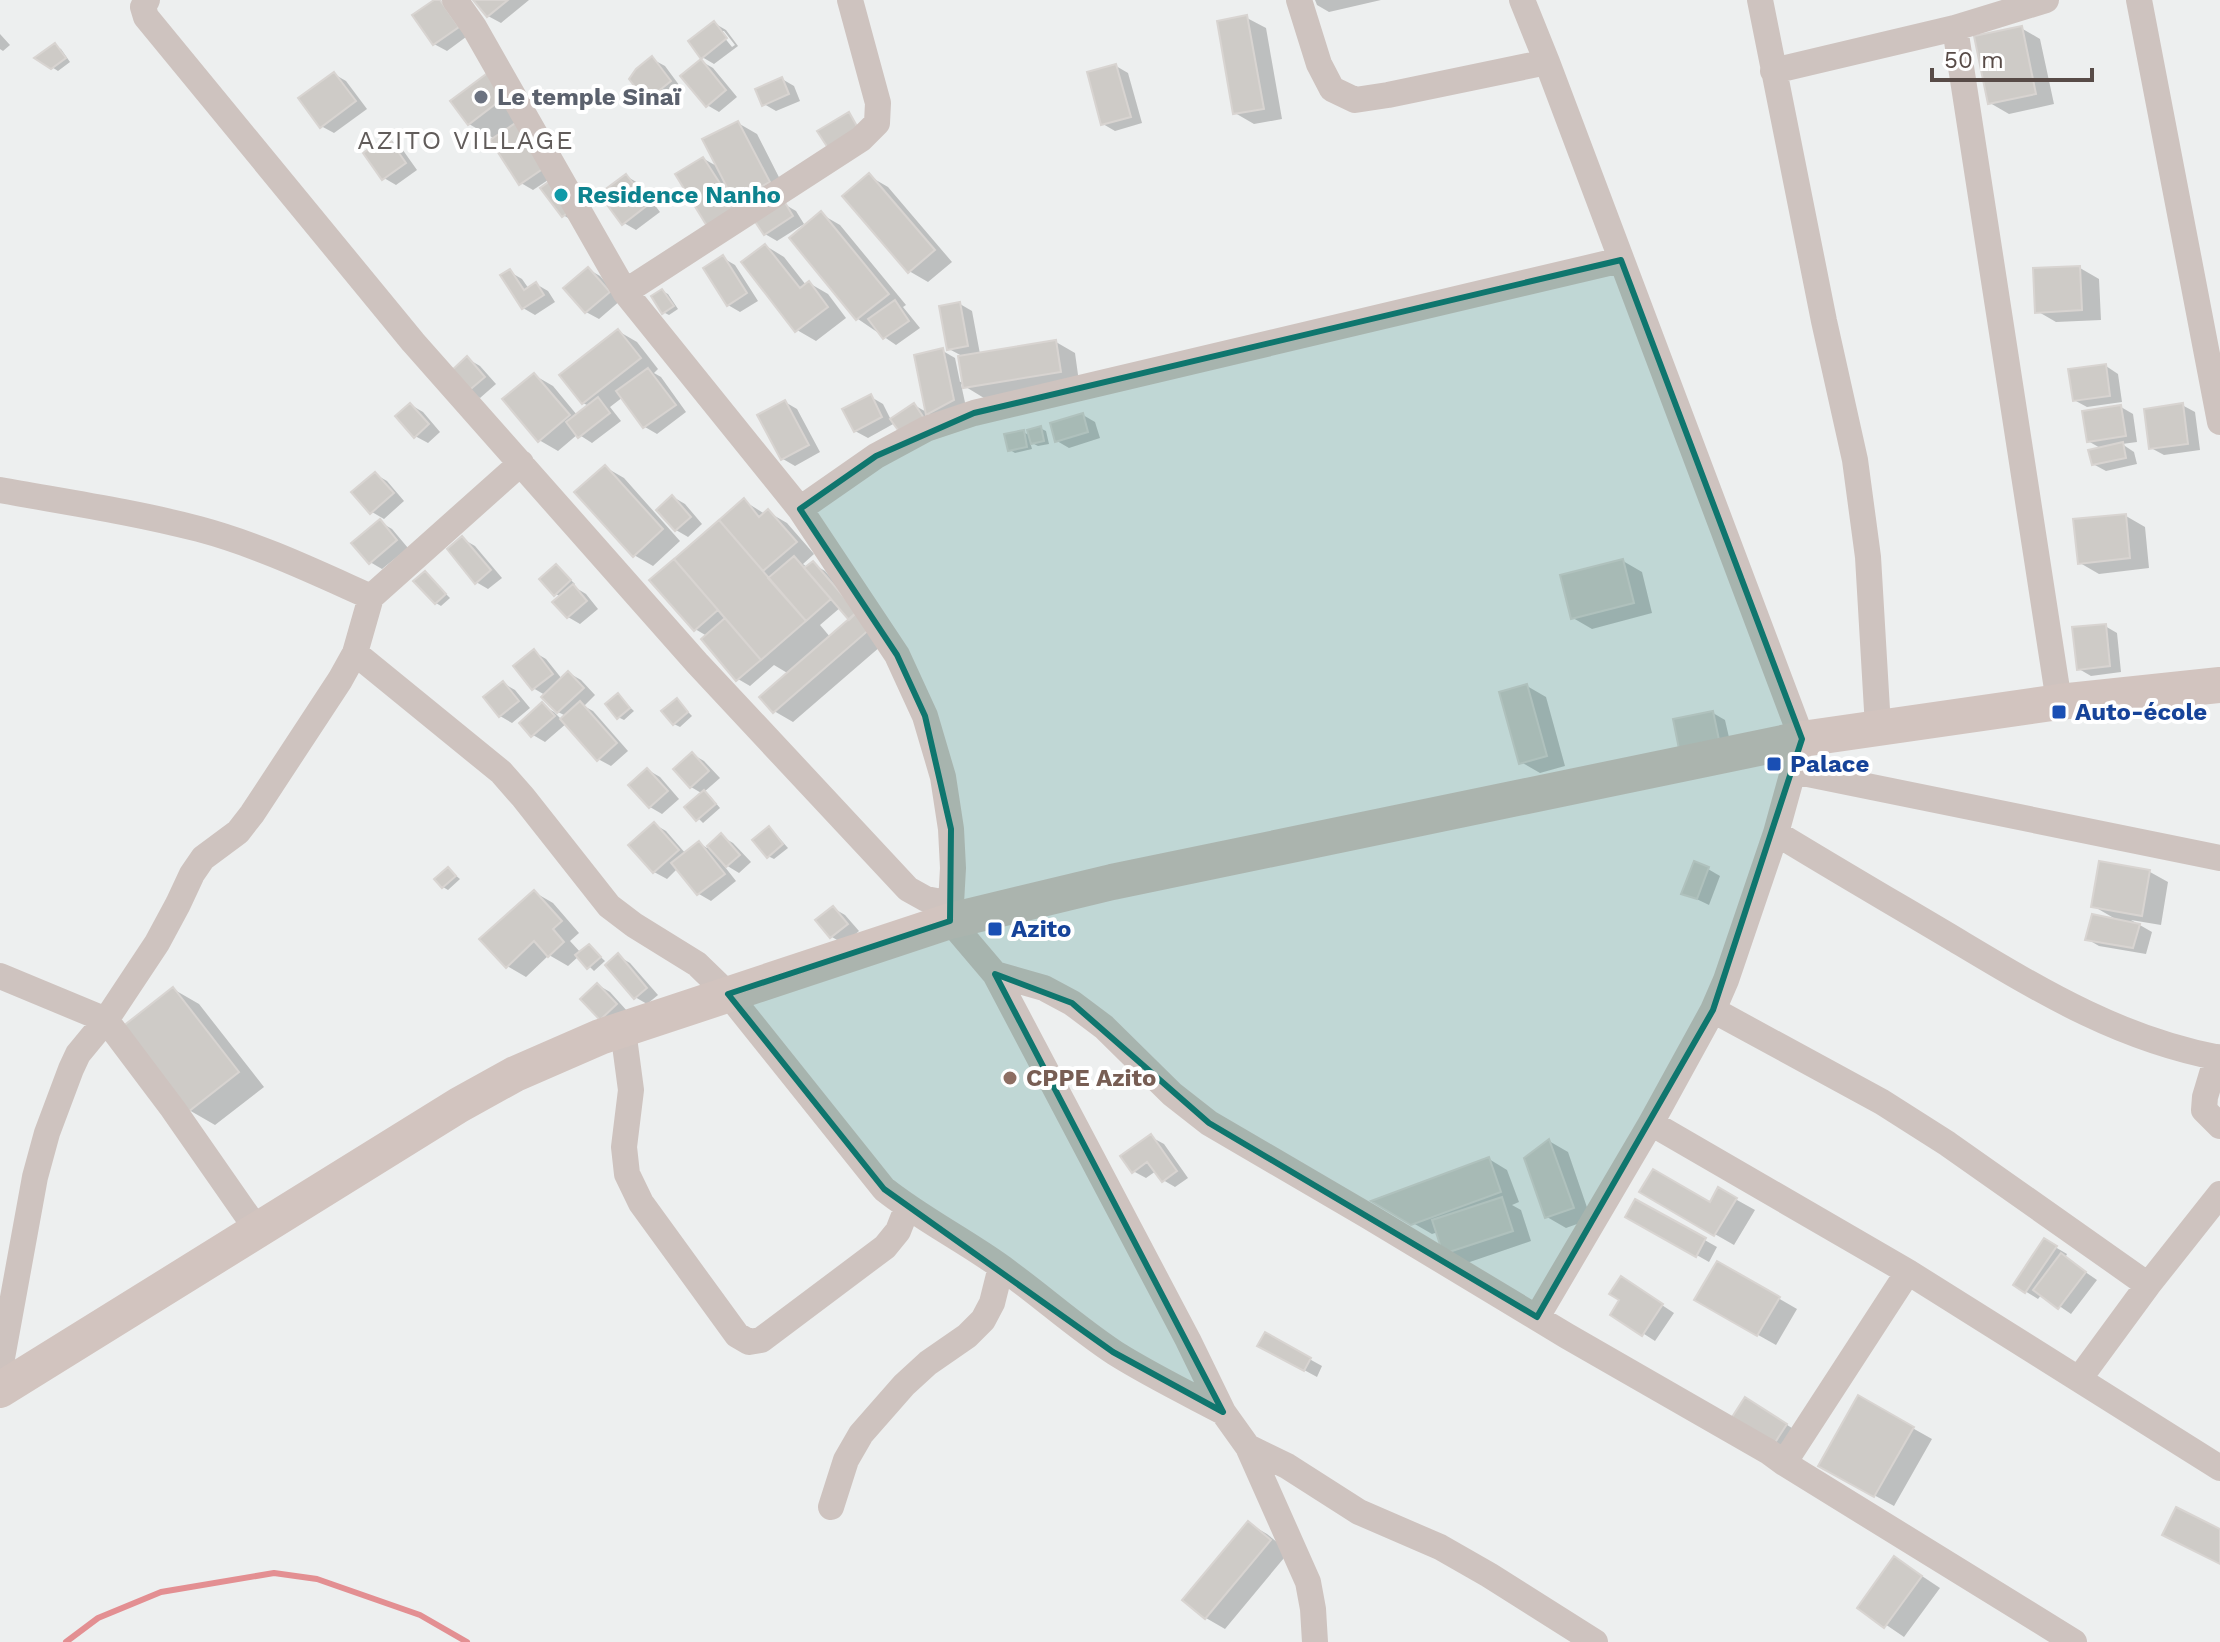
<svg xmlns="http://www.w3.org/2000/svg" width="2220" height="1642" viewBox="0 0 2220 1642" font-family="'Work Sans',sans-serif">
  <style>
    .shadow { fill: #0003; fill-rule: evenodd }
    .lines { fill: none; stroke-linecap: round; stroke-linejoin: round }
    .stream { stroke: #e38f92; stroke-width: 6 }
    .building { fill: #cecbc7; stroke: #d8d4d1; stroke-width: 2 }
    .street { stroke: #cec3bf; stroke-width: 26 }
    .secondary { stroke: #d2c4bf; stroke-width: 36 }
    .marked { fill: #0f766e; fill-opacity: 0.2; stroke: #0f766e; stroke-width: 6; stroke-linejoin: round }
    .worship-dot { fill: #6b7280; stroke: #fff; stroke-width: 3 }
    .culture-dot { fill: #0f9aa8; stroke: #fff; stroke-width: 3 }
    .transit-dot { fill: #1a4fb4; stroke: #fff; stroke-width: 3 }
    .education-dot { fill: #8d6e63; stroke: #fff; stroke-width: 3 }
    .labels { text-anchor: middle; stroke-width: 8; stroke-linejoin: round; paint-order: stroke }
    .worship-label { font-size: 24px; font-weight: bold; fill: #5b616d; stroke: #fff; text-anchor: start }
    .culture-label { font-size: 24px; font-weight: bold; fill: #0d838f; stroke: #fff; text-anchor: start }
    .transit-label { font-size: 24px; font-weight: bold; fill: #164399; stroke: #fff; text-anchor: start }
    .education-label { font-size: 24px; font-weight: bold; fill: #785e54; stroke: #fff; text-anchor: start }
    .neighbourhood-label { font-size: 26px; letter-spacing: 2px; fill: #615c5a; stroke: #fff }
  </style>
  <rect width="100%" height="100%" fill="#edefef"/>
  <path class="shadow" d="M437,0L450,6L470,34L447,51L434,44Z
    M476,0H529L501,23L488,16Z
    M1315,0H1381L1329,12L1317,5Z
    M1247,18L1266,28L1282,119L1254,124L1235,113Z
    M714,23L726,30L738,46L714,64L702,57ZM719,31H724L735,45L732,47Z
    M2021,28L2040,39L2054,104L2009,114L1990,103Z
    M0,34L10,45L3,51L0,49Z
    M55,46L61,49L70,62L58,71L38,58Z
    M652,59L665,66L682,89L659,106L647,99Z
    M701,61L713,68L737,97L719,112L707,105Z
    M1116,66L1128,73L1142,123L1115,131L1103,124Z
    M334,74L346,81L367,109L334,133L321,126Z
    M489,75L514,89L531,111L515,123L530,131L559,176L572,183L592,210L575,222L563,215L543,188L556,179L554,176L533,190L521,183L493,141L495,139L469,124L453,102Z
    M782,79L794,86L800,101L776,111L764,104Z
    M738,123L757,134L787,193L755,211L737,201L747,215L721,231L704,159L720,168Z
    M387,138L400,146L417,170L396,185L384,178Z
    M626,176L638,183L660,212L636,230L624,223Z
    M869,176L888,187L952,262L928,282L909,271Z
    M784,204L796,211L804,224L777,241L765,234Z
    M821,214L840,225L906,305L903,307L920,328L896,345L858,319Z
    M766,246L784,257L806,285L809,283L828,294L846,318L816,341L797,330Z
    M723,258L735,265L758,301L740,312L728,305Z
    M2080,268L2099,279L2101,320L2056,322L2037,311Z
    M588,269L600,276L621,300L599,319L586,312L566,288Z
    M510,272L522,279L529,289L536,284L548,291L555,302L535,315L523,308Z
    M662,291L668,294L678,309L669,315L663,312Z
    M960,304L972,311L980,354L1056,342L1075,353L1079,382L984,398L961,384L966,407L940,421L927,413L935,425L895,423L868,438L855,431L871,397L883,404L891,420L914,405L928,413L943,351L955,358L960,382L964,381V357L949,349Z
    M618,331L637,342L658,369L654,373L661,377L686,412L657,434L645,427L623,397L610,407L621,421L592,443L578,434L558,451L539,440L534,375L553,386L577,415L589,406L583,403Z
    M468,359L480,366L496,384L480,398L468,391Z
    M2106,366L2118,374L2122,402L2087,407L2074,400Z
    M785,402L797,409L820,452L795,466L783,459Z
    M411,405L423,412L440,432L428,443L415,436Z
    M2182,405L2195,412L2200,450L2164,455L2151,448Z
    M2121,407L2133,414L2137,442L2122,444L2134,452L2137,464L2106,471L2093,464L2102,449L2088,441Z
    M1083,415L1095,422L1100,438L1069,448L1057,441Z
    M1040,428L1046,431L1049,444L1038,446L1030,442L1032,449L1015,453L1010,450L1023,432L1031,436Z
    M605,467L624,478L680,541L653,566L634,555Z
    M375,474L387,481L404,501L384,519L372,512Z
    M673,497L685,504L702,524L688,537L676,530Z
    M744,501L765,514L768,512L787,523L814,554L803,564L808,568L813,564L825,571L869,622L888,640L793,722L774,711L789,674L774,665L750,686L738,679L707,636L695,629L652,580ZM841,607L851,620L831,638L820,625Z
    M2126,516L2145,527L2149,568L2099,574L2080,563Z
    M380,522L392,529L408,548L382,569L370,562Z
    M463,539L475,546L502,578L488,589L476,582Z
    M1623,561L1642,572L1652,613L1592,629L1573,618Z
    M556,566L575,584L573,586L586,594L598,609L580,624L568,617L561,597L556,594Z
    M425,573L450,598L441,606L436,603Z
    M2105,626L2117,633L2121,672L2091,676L2079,669Z
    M534,652L546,659L562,679L569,673L581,680L595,695L584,706L593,711L628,751L611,766L598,759L567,723L545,742L533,735L542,705L554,712L562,720L566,716L558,712L545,695L533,688Z
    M503,683L515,690L530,708L512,723L500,716Z
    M1527,686L1546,697L1565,766L1540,773L1521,762Z
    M618,696L634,711L624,720L618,717Z
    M677,700L692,716L680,727L674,724Z
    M1713,713L1725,720L1731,746L1693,754Z
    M692,754L704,761L720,778L704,792L710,796L720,808L703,823L687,807L703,794L691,787Z
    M648,770L660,777L679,799L662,814L650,807Z
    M654,824L666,831L686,854L699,843L707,848L721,836L733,843L751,862L739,873L721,862L736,881L711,901L699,894L678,868L667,879L654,872Z
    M769,829L774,832L788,848L774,859L768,856Z
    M448,869L460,879L448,890L443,887Z
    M1708,869L1720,876L1709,905L1684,893Z
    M2150,872L2168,882L2161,925L2131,920L2152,932L2146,954L2099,946L2087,939L2119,921L2093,906Z
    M534,892L553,903L579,933L570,941L581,953L589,946L605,961L594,971L579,956L568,966L549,955L526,977L507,966Z
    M833,908L845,915L859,931L844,944L832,937L818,921Z
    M618,956L630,963L658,995L647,1004L635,997Z
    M598,985L610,992L628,1012L601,1018Z
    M173,989L199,1004L264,1087L215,1125L189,1110Z
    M1151,1137L1164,1144L1188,1178L1175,1187L1163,1180L1156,1171L1146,1178L1133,1171Z
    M1549,1141L1568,1152L1591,1219L1566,1228L1547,1217Z
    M1489,1159L1507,1170L1519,1202L1512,1205L1521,1210L1531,1241L1464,1264L1445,1253L1438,1232L1432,1234L1375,1201Z
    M1719,1190L1755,1210L1734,1245L1641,1192L1711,1205Z
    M1636,1201L1717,1247L1709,1262L1628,1216Z
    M2045,1241L2067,1254L2065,1258L2097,1280L2071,1314L2042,1294L2038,1299L2015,1285Z
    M1717,1263L1797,1309L1776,1345L1696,1300Z
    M1633,1286L1674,1313L1655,1341L1613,1314Z
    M1266,1335L1322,1366L1317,1377L1260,1346Z
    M1859,1398L1932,1439L1894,1506L1821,1466Z
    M1758,1406L1798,1432L1782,1457Z
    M1248,1523L1267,1534L1289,1552L1225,1629L1206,1618L1184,1600Z
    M1895,1558L1940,1588L1904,1637L1860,1607Z"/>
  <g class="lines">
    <path class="stream" d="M66,1642L98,1618L161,1592L274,1573L317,1579L420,1615L467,1642"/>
  </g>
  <path class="building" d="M434,0H440L459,27L433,45L412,15Z
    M473,0H508L487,17Z
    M1247,15L1264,109L1233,114L1217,21Z
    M714,21L727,38L701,59L688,41Z
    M2022,26L2036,94L1988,104L1974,36Z
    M55,43L66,58L51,69L34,58Z
    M652,56L671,81L646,101L629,79L636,69Z
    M701,59L726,90L706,107L680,76Z
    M1116,64L1131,117L1101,125L1087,72Z
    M334,72L356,101L320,128L298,98Z
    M489,72L506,96L468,125L450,101Z
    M782,77L789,94L762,106L755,89Z
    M849,112L859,130L828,148L817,131Z
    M738,121L770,182L734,201L702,139Z
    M517,122L547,166L519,185L490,140Z
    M387,136L406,163L382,180L363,153Z
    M703,157L736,208L707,226L675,174Z
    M869,173L935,250L908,273L842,196Z
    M560,174L581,203L562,217L540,188Z
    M626,174L649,204L622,225L599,194Z
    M784,201L793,216L764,235L754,220Z
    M821,211L889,294L856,320L789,238Z
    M765,244L800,288L809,281L828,307L795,332L741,262Z
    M723,255L747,293L727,306L703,268Z
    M2080,266L2082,310L2035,313L2033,268Z
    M588,267L610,292L585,313L563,288Z
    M510,269L524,290L536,282L544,295L522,309L500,275Z
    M662,289L674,306L662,314L651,296Z
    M895,300L909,321L883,339L868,319Z
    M960,302L968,346L947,350L939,306Z
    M618,329L641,358L582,404L559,375Z
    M1056,340L1061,372L963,388L958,356Z
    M943,348L954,400L926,415L914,355Z
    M467,356L485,377L466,393L449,373Z
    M2106,364L2110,396L2073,401L2068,369Z
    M648,368L676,405L643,428L616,391Z
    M534,373L570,415L538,442L502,399Z
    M871,394L882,417L854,432L842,409Z
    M598,397L610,413L578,438L566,422Z
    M785,400L809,445L781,460L757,415Z
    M410,403L429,424L414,438L395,416Z
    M914,403L924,418L901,434L890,419Z
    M2183,403L2188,444L2149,449L2144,409Z
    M2121,405L2126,436L2087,442L2082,411Z
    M1083,413L1088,432L1055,442L1050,423Z
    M1041,426L1044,441L1031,444L1027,430Z
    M1024,430L1027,447L1008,451L1004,434Z
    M2123,442L2126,458L2092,465L2088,450Z
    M605,465L663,529L633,557L574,492Z
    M375,472L394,493L370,514L351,492Z
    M672,495L691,517L675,531L656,510Z
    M744,498L759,517L768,509L797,542L763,571L719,520Z
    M2126,514L2130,558L2078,564L2073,519Z
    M380,519L397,540L369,564L351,543Z
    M719,520L806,621L761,660L674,559Z
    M462,536L491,570L475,584L447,549Z
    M794,556L831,599L806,621L768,578Z
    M674,559L718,610L694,631L649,580Z
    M1623,559L1634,603L1571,619L1560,575Z
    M813,561L857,612L849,620L804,568Z
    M556,564L571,580L554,596L539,579Z
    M425,571L446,594L435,604L413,581Z
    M573,584L587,601L567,618L552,602Z
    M857,612L871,628L773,713L759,697Z
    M725,618L761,660L736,681L701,639Z
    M2106,624L2110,666L2077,670L2072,627Z
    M534,649L553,674L532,690L513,666Z
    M568,671L584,688L557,713L541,697Z
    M503,681L519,701L499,717L483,697Z
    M1527,684L1547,756L1519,764L1499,692Z
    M618,693L630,708L617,719L605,704Z
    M677,698L688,712L673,725L661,711Z
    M580,701L617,743L597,761L560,719Z
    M542,702L555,716L531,737L519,723Z
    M1713,711L1719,740L1679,749L1673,719Z
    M692,752L709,771L690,788L673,769Z
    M647,768L668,791L649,808L628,785Z
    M704,790L716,804L696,821L684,807Z
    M654,822L679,850L653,873L628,845Z
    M769,826L783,844L767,858L752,840Z
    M721,833L740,855L726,867L707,846Z
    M699,841L725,874L697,895L671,863Z
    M1694,861L1709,867L1697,899L1681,894Z
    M2099,861L2150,870L2142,916L2091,907Z
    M448,867L456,876L442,888L434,879Z
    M534,890L562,921L553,929L564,942L548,957L534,941L506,968L479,939Z
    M833,906L848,924L830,938L815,920Z
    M2092,914L2140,924L2133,948L2085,940Z
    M589,944L601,957L587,969L575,955Z
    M618,953L647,988L634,999L605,965Z
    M597,983L617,1004L600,1020L580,999Z
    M173,987L239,1072L188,1112L122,1027Z
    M1151,1134L1177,1171L1162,1182L1147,1162L1132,1173L1120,1156Z
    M1549,1139L1574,1208L1545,1218L1524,1158Z
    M1489,1157L1501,1192L1411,1225L1371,1201Z
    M1653,1169L1710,1202L1718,1187L1737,1198L1714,1236L1639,1192Z
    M1502,1197L1513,1231L1443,1254L1432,1220Z
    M1635,1199L1706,1238L1696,1257L1625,1217Z
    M2044,1238L2057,1246L2025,1293L2013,1285Z
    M2061,1253L2086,1272L2058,1309L2033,1290Z
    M1717,1261L1780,1297L1757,1336L1694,1300Z
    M1621,1276L1663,1304L1642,1336L1610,1315L1619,1300L1609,1294Z
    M1265,1332L1311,1358L1304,1371L1257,1346Z
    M1858,1395L1914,1427L1874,1497L1818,1466Z
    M1745,1397L1787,1424L1769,1452L1727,1425Z
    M2176,1507L2220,1529V1564L2162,1535Z
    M1248,1521L1271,1540L1205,1619L1182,1600Z
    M1894,1556L1922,1576L1884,1628L1857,1608Z"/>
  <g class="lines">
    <path class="street" d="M147,0L143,7L146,17L413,342L697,663L908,889L926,899L951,904
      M455,0L474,27L625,292L800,509L897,655L925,716L943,777L951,829L953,868L950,921L995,974L1188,1340L1223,1412L1248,1447L1308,1582L1313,1609L1315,1642
      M1299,0L1319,64L1332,89L1355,100L1388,95L1547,62
      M1522,0L1547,62L1802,739L1776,833L1726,980L1713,1010L1651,1123
      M1760,0L1824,321L1855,460L1868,557L1878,727
      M2139,0L2220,422
      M1955,28L2059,702
      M1773,71L1955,28L2046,0
      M625,292L861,139L877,123L878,103L850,0
      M0,490C66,502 134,512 199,529C259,545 315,572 371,597
      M800,509L876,456L926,429L974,413L1621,260
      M355,653L501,772L523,797L609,906L634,925L697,964L728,994L884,1189C919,1217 960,1238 997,1264C1037,1292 1074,1326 1115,1353C1150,1375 1187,1393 1223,1412
      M1793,771L2220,858
      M1776,833C1835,869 1895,904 1954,939C2041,991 2119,1039 2220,1058
      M995,974L1044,988L1072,1003L1104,1027L1172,1094L1209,1123L1368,1216L1567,1336L1769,1452L1784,1463L2074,1642
      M0,976L106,1020L173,1109L258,1231
      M1713,1010L1882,1102L1948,1144L2148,1285
      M623,1030L631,1090L624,1147L627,1174L641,1203L737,1335L749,1342L761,1340L885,1247L898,1231L907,1208
      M2217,1057L2205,1097L2204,1110L2220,1126
      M1537,1317L1651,1123L1908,1272L2220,1468
      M0,1369L35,1177L47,1133L71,1069L78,1054L106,1020L157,943L178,904L192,874L203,858L238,832L252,814L340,680L355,653L371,597L521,463
      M2079,1379L2148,1285L2220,1194
      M1248,1447L1287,1466L1359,1512L1440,1547L1489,1575L1595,1642
      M1784,1463L1908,1272
      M831,1507L846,1460L861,1434L904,1385L928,1363L967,1336L983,1320L992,1303L1001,1267"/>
    <path class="secondary" d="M0,1390L459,1105L515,1074L600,1037L950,921L1112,882L1802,739L2059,702L2220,685"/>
  </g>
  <path class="marked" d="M1621,260L1802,739L1713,1010L1537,1317L1209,1123L1072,1003L995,974L1223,1412L1113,1352L884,1189L728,994L950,921L951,829L925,716L897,655L800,509L876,456L974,413Z"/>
  <circle class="worship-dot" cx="481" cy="97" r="8"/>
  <circle class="culture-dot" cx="561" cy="195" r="8"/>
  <g class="transit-dot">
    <rect x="2051" y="704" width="16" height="16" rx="4"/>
    <rect x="1766" y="756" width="16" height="16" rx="4"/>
    <rect x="987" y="921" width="16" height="16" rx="4"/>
  </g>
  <circle class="education-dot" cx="1010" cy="1078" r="8"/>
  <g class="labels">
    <g class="worship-label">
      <text x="497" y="105">Le temple Sinaï</text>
    </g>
    <g class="culture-label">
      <text x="577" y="203">Residence Nanho</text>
    </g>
    <g class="transit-label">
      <text x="2075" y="720">Auto-école</text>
      <text x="1790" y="772">Palace</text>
      <text x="1011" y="937">Azito</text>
    </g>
    <g class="education-label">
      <text x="1026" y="1086">CPPE Azito</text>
    </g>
    <g class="neighbourhood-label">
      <text x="466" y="149">AZITO VILLAGE</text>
    </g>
  </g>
  <path d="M1932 68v12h160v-12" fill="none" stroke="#584b47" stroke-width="4"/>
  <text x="1944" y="68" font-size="24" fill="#584b47" stroke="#ffffff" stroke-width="6" paint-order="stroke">50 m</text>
</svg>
